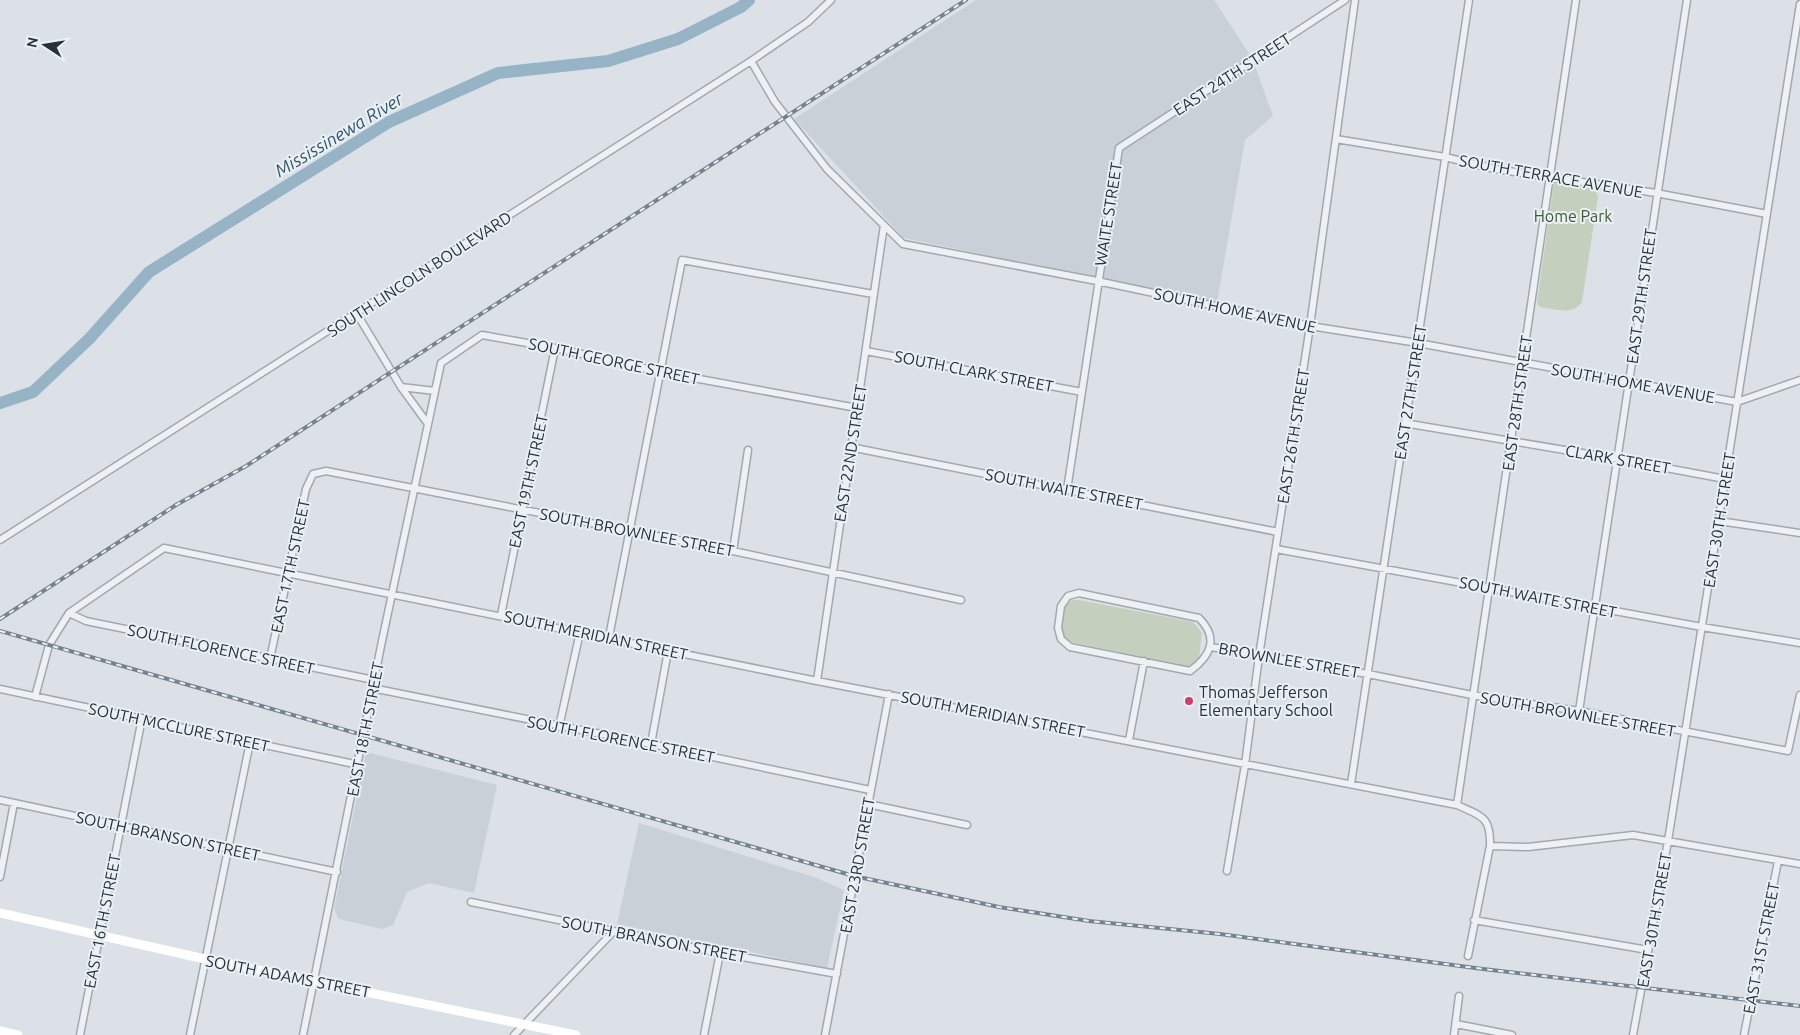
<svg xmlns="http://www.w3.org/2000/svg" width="1800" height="1035" viewBox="0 0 1800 1035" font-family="Ubuntu,sans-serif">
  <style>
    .built { fill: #cad0d7 }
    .green { fill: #c4cfbd }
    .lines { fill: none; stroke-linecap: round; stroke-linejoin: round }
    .river { stroke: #96b4c6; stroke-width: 12 }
    .minor-casing { stroke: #a1a9af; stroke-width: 9 }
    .minor { stroke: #eef1f4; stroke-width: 6 }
    .secondary { stroke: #fff; stroke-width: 9 }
    .rail-casing { stroke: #75838f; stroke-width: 4 }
    .rail { stroke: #ebf0f4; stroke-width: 2; stroke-dasharray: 5.5; stroke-linecap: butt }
    .poi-dot { fill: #cc4068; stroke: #ebf0f4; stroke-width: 2 }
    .labels { text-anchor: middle; stroke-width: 4; stroke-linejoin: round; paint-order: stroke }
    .street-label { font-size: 16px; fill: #26313b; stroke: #ebf0f4 }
    .park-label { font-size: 16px; fill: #3f5733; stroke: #ebf0f4 }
    .poi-label { font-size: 16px; fill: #26313b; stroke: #ebf0f4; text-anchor: start }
    .water-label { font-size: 18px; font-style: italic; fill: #31556e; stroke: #ebf0f4 }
  </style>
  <rect width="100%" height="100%" fill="#dbe1e6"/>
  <path class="built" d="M976,0H1214L1252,58L1273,116L1245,140L1217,303L904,238L794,119Z
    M366,752L497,785L474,893L429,883L407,892L393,925L382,929L339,919L334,909Z
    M639,823L814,877L844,890L827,968L617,924Z"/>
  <path class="green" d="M1554,183L1594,188L1598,196L1582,302C1572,316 1556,309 1540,307L1537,303Z
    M1072,600H1079L1193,622L1202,633L1199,658L1189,666L1181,665L1066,641L1060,631L1063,607Z"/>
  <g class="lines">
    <path class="river" d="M0,403L33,392L90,338L149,272L389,122L498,73L608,61L678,39L741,7L749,0"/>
    <g class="minor-casing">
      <path id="minor" d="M751,61L775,102L827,169L903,244L1097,281L1310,326L1418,343L1737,402L1800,380
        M1336,139L1445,157L1495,169L1656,193L1767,214
        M357,314L401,387L428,424
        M866,351L1082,392
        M401,387L435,391
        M1404,423L1618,459L1725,479
        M850,447L1278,532
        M1067,490L1119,148L1345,0
        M1719,521L1800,533
        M0,540L751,61L808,22L831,0
        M1276,549L1702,627L1800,643
        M733,551L748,450
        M1079,593L1199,618C1219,638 1211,656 1190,671L1070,647L1061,639L1058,628L1061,606L1068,596Z
        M69,613L86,621L374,680
        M501,615L555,348
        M609,637L682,260L873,294
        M1211,647L1368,674L1472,695L1579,711L1788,751L1800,695
        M270,659L306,489L313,474L326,471L733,551L961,600
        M817,681L884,225
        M372,688L651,744L870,790
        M0,689L359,765
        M35,697L49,645L69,613L164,548L817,681L1457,805C1481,816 1491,816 1490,846L1468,956
        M1579,711L1687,0
        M559,727L580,632
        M1129,740L1144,661
        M651,744L668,651
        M1351,784L1469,0
        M0,800L337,872
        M868,804L967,825
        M1457,805L1576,0
        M1490,846L1528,847L1633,835L1800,864
        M1227,871L1245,765L1259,656L1310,326L1355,0
        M0,877L14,803
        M471,902L720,953L837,974
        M1474,920L1648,950
        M1456,1024L1512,1035
        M80,1035L142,718
        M190,1035L250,742
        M303,1035L382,641L441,363L482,335L555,348L661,372L857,408
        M514,1035L614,931
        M704,1035L720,953
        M825,1035L889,694
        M1454,1035L1459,996
        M1633,1035L1668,841L1800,4
        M1744,1035L1778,861"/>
    </g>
    <use href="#minor" class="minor"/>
    <path class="secondary" d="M0,913L205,959L576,1035
      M0,1031L18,1035"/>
    <g class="rail-casing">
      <path id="rail" d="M0,619L176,505L246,466L966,0
        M0,631L854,876L999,907L1089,921L1220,934L1483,969L1800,1006"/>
    </g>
    <use href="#rail" class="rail"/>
  </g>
  <circle class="poi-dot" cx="1189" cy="701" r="5"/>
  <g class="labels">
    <g class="street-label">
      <text transform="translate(1232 74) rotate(-33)" y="6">EAST 24TH STREET</text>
      <text transform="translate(1551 176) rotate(10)" y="6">SOUTH TERRACE AVENUE</text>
      <text transform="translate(1108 214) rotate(-81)" y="6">WAITE STREET</text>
      <text transform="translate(419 274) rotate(-33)" y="6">SOUTH LINCOLN BOULEVARD</text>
      <text transform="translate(1641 296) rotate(-82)" y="6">EAST 29TH STREET</text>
      <text transform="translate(1235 310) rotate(12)" y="6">SOUTH HOME AVENUE</text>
      <text transform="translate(614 361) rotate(12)" y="6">SOUTH GEORGE STREET</text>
      <text transform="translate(974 371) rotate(11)" y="6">SOUTH CLARK STREET</text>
      <text transform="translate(1633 383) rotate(10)" y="6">SOUTH HOME AVENUE</text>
      <text transform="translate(1410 392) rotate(-81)" y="6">EAST 27TH STREET</text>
      <text transform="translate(1517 403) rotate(-82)" y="6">EAST 28TH STREET</text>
      <text transform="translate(1293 436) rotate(-81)" y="6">EAST 26TH STREET</text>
      <text transform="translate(850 453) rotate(-81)" y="6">EAST 22ND STREET</text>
      <text transform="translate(1618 459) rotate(10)" y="6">CLARK STREET</text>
      <text transform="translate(528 481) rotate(-78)" y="6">EAST 19TH STREET</text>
      <text transform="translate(1064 489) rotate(11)" y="6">SOUTH WAITE STREET</text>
      <text transform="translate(1719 520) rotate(-81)" y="6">EAST 30TH STREET</text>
      <text transform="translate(637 532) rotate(11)" y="6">SOUTH BROWNLEE STREET</text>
      <text transform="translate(290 566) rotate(-78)" y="6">EAST 17TH STREET</text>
      <text transform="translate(1538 597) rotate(11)" y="6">SOUTH WAITE STREET</text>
      <text transform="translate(596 635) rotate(12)" y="6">SOUTH MERIDIAN STREET</text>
      <text transform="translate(221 649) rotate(12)" y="6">SOUTH FLORENCE STREET</text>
      <text transform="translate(1289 660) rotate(10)" y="6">BROWNLEE STREET</text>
      <text transform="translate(993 714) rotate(11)" y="6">SOUTH MERIDIAN STREET</text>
      <text transform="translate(1578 714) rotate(10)" y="6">SOUTH BROWNLEE STREET</text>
      <text transform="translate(179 727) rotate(12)" y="6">SOUTH MCCLURE STREET</text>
      <text transform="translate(365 729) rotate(-79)" y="6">EAST 18TH STREET</text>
      <text transform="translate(621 739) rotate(11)" y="6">SOUTH FLORENCE STREET</text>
      <text transform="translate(168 836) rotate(12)" y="6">SOUTH BRANSON STREET</text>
      <text transform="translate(857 865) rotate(-80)" y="6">EAST 23RD STREET</text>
      <text transform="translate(1654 920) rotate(-80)" y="6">EAST 30TH STREET</text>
      <text transform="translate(102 921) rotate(-79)" y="6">EAST 16TH STREET</text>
      <text transform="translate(654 939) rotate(11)" y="6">SOUTH BRANSON STREET</text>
      <text transform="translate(1761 948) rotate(-79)" y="6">EAST 31ST STREET</text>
      <text transform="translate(288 976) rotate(11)" y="6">SOUTH ADAMS STREET</text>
    </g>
    <g class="park-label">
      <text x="1573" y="222">Home Park</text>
    </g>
    <g class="poi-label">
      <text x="1199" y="698">Thomas Jefferson<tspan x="1199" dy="18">Elementary School</tspan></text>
    </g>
    <g class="water-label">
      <text transform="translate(339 135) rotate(-31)" y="6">Mississinewa River</text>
    </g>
  </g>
  <g transform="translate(45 45) rotate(282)" stroke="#ebf0f4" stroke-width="4" paint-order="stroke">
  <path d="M0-4L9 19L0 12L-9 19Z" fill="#26313b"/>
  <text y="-8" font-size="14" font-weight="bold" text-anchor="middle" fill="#26313b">N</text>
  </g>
</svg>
